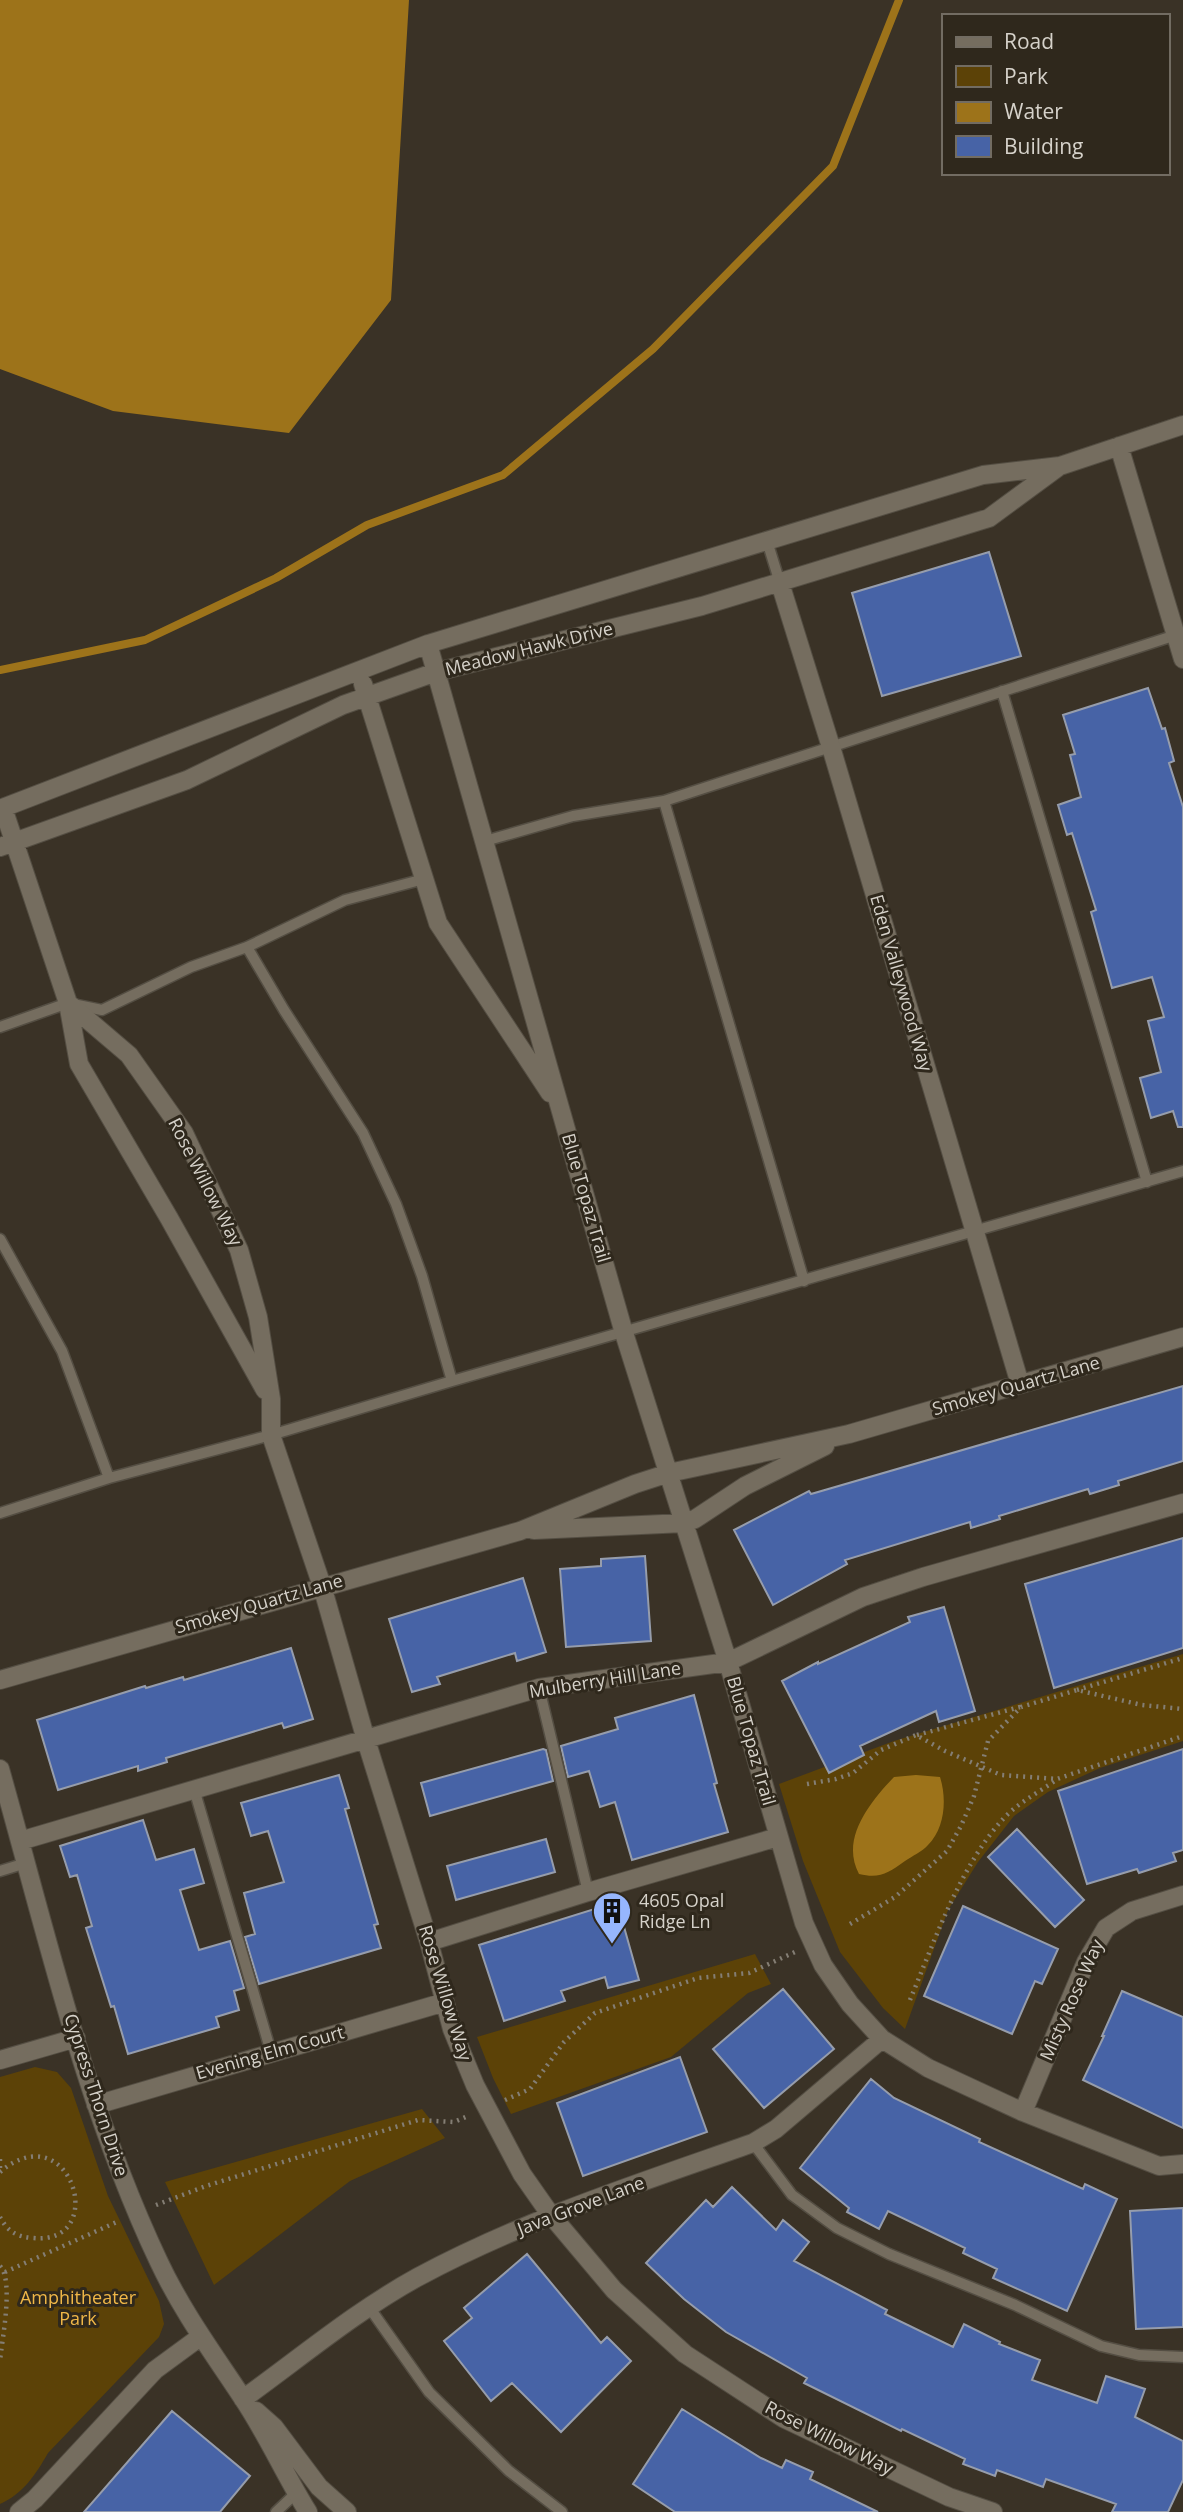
<svg xmlns="http://www.w3.org/2000/svg" width="1183" height="2512" viewBox="0 0 1183 2512" font-family="'Open Sans',sans-serif">
  <style>
    .green { fill: #5c4207 }
    .water { fill: #9d731a }
    .lines { fill: none; stroke-linecap: round; stroke-linejoin: round }
    .stream { stroke: #9d731a; stroke-width: 8 }
    .building { fill: #4763a6; stroke: #969dac; stroke-width: 2 }
    .service-casing { stroke: #544e43; stroke-width: 13 }
    .minor-casing { stroke: #544e43; stroke-width: 20 }
    .path { stroke: #847e74; stroke-width: 4.5; stroke-dasharray: 2 5; stroke-linecap: butt }
    .service { stroke: #756d5f; stroke-width: 10 }
    .minor { stroke: #756d5f; stroke-width: 18 }
    .labels { text-anchor: middle; stroke-width: 6; stroke-linejoin: round; paint-order: stroke }
    .street-label { font-size: 18px; fill: #d6d2ca; stroke: #2f281c }
    .poi-label { font-size: 18px; fill: #d6d2ca; stroke: #2f281c; text-anchor: start }
    .park-label { font-size: 18px; fill: #f0b747; stroke: #2f281c }
  </style>
  <rect width="100%" height="100%" fill="#3a3226"/>
  <path class="green" d="M1183,1654V1741L1100,1768L1048,1792L1014,1816L978,1862L948,1910L905,2029L883,2008L840,1952L803,1861L779,1784L894,1741Z
    M755,1954L771,1984L748,1993L671,2057L511,2114L493,2078L477,2037Z
    M35,2067L57,2072L71,2088L108,2196L159,2301L164,2324L159,2337L48,2453C36,2474 23,2494 0,2504V2077Z
    M422,2109L445,2138L350,2181L214,2285L165,2182Z"/>
  <path class="water" d="M0,0H409L391,300L289,433L113,411L0,369Z
    M916,1775L940,1777C947,1799 945,1828 928,1845C922,1852 912,1856 905,1861C888,1873 880,1879 859,1874C840,1839 870,1802 894,1777Z"/>
  <g class="lines">
    <path class="stream" d="M0,670L145,640L276,578L367,525L503,475L653,349L833,166L899,0"/>
  </g>
  <path class="building" d="M989,552L1021,656L882,696L852,593Z
    M1148,688L1162,729L1165,728L1174,761L1169,763L1183,807V1127H1178L1173,1111L1151,1118L1140,1078L1161,1072L1148,1021L1164,1017L1152,977L1112,988L1091,912L1096,910L1072,833L1067,835L1058,805L1081,797L1070,755L1075,754L1063,715Z
    M1183,1386V1461L1118,1481L1119,1485L1090,1494L1088,1489L999,1516L1000,1519L971,1528L970,1522L845,1560L847,1564L773,1605L734,1530L809,1491L811,1494Z
    M1183,1538V1648L1054,1688L1025,1584Z
    M645,1556L651,1641L566,1647L560,1569L601,1566V1559Z
    M523,1578L546,1652L517,1661L515,1653L437,1677L440,1684L412,1692L389,1619Z
    M944,1607L975,1711L939,1722L936,1711L860,1746L864,1755L829,1773L782,1681L818,1662V1664L910,1622L908,1617Z
    M291,1648L313,1719L284,1728L282,1723L166,1758L167,1762L138,1771V1766L58,1790L37,1720L145,1686L146,1688L183,1677L184,1680Z
    M694,1695L717,1783L714,1784L728,1832L632,1860L615,1802L600,1807L589,1771L568,1777L561,1746L618,1729L615,1718Z
    M543,1749L546,1750L553,1781L430,1816L421,1783Z
    M1183,1749V1850L1173,1853L1176,1861L1139,1873L1137,1869L1087,1884L1058,1791Z
    M339,1775L349,1808L345,1809L378,1924L374,1925L381,1948L259,1984L245,1937L255,1934L244,1893L284,1882L268,1831L251,1836L241,1803Z
    M143,1820L156,1860L194,1849L204,1883L180,1890L199,1950L230,1941L244,1988L234,1991L239,2010L216,2017L219,2027L128,2054L114,2006L111,2007L86,1928L92,1926L77,1875L70,1877L60,1846Z
    M1017,1829L1084,1900L1055,1927L988,1857Z
    M546,1839L555,1872L456,1900L447,1866Z
    M617,1902L639,1980L608,1988L605,1977L561,1991L565,2001L504,2021L479,1945Z
    M963,1906L1058,1949L1042,1984L1035,1981L1012,2034L924,1996Z
    M783,1989L834,2049L764,2108L713,2049Z
    M1122,1991L1183,2017V2128L1083,2080L1104,2036H1102Z
    M680,2057L707,2132L583,2176L557,2103Z
    M871,2079L894,2098L980,2139L979,2142L1083,2189L1085,2184L1117,2199L1067,2311L993,2278L997,2269L963,2253L965,2248L888,2211L879,2229L847,2212L849,2208L800,2168Z
    M732,2187L776,2230L783,2220L809,2242L794,2261L887,2310L885,2314L953,2347L964,2324L1000,2342L999,2344L1040,2360L1032,2380L1097,2403L1106,2376L1145,2389L1135,2417L1183,2441V2480L1168,2512H1112L1116,2504L1046,2479L1043,2487L997,2470L995,2476L963,2464L965,2459L902,2429L901,2431L804,2383L807,2378L726,2332L684,2299L646,2263L706,2200L713,2207Z
    M1183,2208V2327L1136,2329L1130,2211Z
    M527,2254L601,2343L607,2337L631,2361L561,2432L512,2383L491,2401L444,2341L472,2318L464,2308Z
    M682,2409L761,2458L782,2468L786,2460L813,2472L810,2479L878,2512H675L633,2484Z
    M172,2411L250,2476L220,2512H84Z"/>
  <g class="lines">
    <g class="service-casing">
      <path id="service" d="M767,541L780,583
        M1002,691L1147,1182
        M664,801L804,1281
        M485,841L573,816L664,801L1176,635
        M247,947L284,1010L363,1133L396,1204L422,1276L452,1381
        M0,1027L68,1003L102,1010L191,967L247,947L345,900L424,879
        M0,1239L62,1351L109,1478
        M0,1513L109,1478L271,1435L452,1381L1183,1171
        M539,1688L588,1892
        M194,1789L271,2052
        M0,1871L26,1863
        M753,2143L792,2195L837,2228L889,2254L1015,2305L1101,2346L1139,2355L1183,2357
        M369,2307L429,2392L509,2471L562,2512
        M276,2512L296,2493"/>
    </g>
    <g class="minor-casing">
      <path id="minor" d="M1119,446L1183,659
        M780,583L831,747L1020,1384
        M428,644L624,1333L728,1662L804,1923L823,1965L850,2004L882,2039L928,2068L1023,2112L1159,2166L1183,2164
        M363,684L438,923L550,1093
        M3,808L68,1003L79,1064L169,1218L265,1390
        M0,809L428,644L983,475L1060,466L1183,425
        M0,847L187,780L343,705L436,672L702,606L989,518L1057,468
        M68,1003L129,1055L184,1133L239,1250L258,1317L271,1399V1435L322,1586L366,1740L429,1942L452,2029L475,2085L522,2174L550,2214L614,2290L685,2354L783,2418L949,2497L993,2512
        M534,1530L684,1523L695,1519L745,1486L825,1446
        M0,1680L520,1531L635,1484L669,1473L849,1434L1183,1337
        M0,1769C47,1935 85,2106 159,2262C182,2311 213,2353 242,2397C267,2434 285,2475 308,2512
        M20,1841L539,1688L728,1662L863,1597L923,1577L1183,1503
        M429,1942L588,1892L778,1837
        M0,2060L76,2038
        M96,2105L445,2002
        M1023,2112L1086,1962L1106,1928L1132,1911L1183,1895
        M243,2399C300,2358 356,2311 418,2277C524,2220 639,2183 753,2143L776,2129L882,2039
        M256,2411L274,2427L319,2487L347,2512
        M19,2512L35,2499L155,2370L200,2337"/>
    </g>
    <path class="path" d="M1077,1690L1183,1658
      M917,1735L1020,1707
      M807,1784L836,1779L853,1773L881,1750L916,1735L945,1751L1001,1775L1057,1779L1183,1736
      M850,1924L895,1897L947,1851L961,1826L974,1796L988,1741L1021,1707L1077,1690L1142,1705L1183,1709
      M910,2000C934,1942 961,1864 1004,1818C1019,1802 1038,1793 1056,1780
      M505,2100L530,2089L564,2042L595,2013L698,1978L749,1973L795,1952
      M0,2159V2169
      M0,2172C71,2112 110,2245 34,2238C17,2237 8,2232 0,2217
      M156,2205L206,2186L418,2120L454,2122L468,2116
      M0,2266C14,2281 2,2339 0,2361
      M5,2272L119,2221"/>
    <use href="#service" class="service"/>
    <use href="#minor" class="minor"/>
  </g>
  <defs>
    <g id="building-pin" transform="scale(2.0125)"><path d="M0 17L-7.5 6A9.5 9.5 0 1 1 7.5 6Z" fill="#96b6fd" stroke="#2f281c"/><path d="M-4-6H4V6H1V3H-1V6H-4ZM-2.5-4.3h1.7v1.8h-1.7ZM.8-4.3h1.7v1.8H.8ZM-2.5-1h1.7V.8h-1.7ZM.8-1h1.7V.8H.8Z" fill="#111"/></g>
  </defs>
  <g fill-rule="evenodd">
    <use href="#building-pin" x="612" y="1911"/>
  </g>
  <g class="labels">
    <g class="street-label">
      <text transform="translate(529 649) rotate(-14)" y="6">Meadow Hawk Drive</text>
      <text transform="translate(901 983) rotate(74)" y="6">Eden Valleywood Way</text>
      <text transform="translate(205 1182) rotate(63)" y="6">Rose Willow Way</text>
      <text transform="translate(586 1198) rotate(74)" y="6">Blue Topaz Trail</text>
      <text transform="translate(1016 1386) rotate(-16)" y="6">Smokey Quartz Lane</text>
      <text transform="translate(259 1604) rotate(-16)" y="6">Smokey Quartz Lane</text>
      <text transform="translate(605 1680) rotate(-9)" y="6">Mulberry Hill Lane</text>
      <text transform="translate(751 1741) rotate(74)" y="6">Blue Topaz Trail</text>
      <text transform="translate(445 1993) rotate(73)" y="6">Rose Willow Way</text>
      <text transform="translate(1072 2000) rotate(-66)" y="6">Misty Rose Way</text>
      <text transform="translate(270 2053) rotate(-16)" y="6">Evening Elm Court</text>
      <text transform="translate(96 2095) rotate(72)" y="6">Cypress Thorn Drive</text>
      <text transform="translate(581 2206) rotate(-21)" y="6">Java Grove Lane</text>
      <text transform="translate(829 2438) rotate(27)" y="6">Rose Willow Way</text>
    </g>
    <g class="poi-label">
      <text x="639" y="1907">4605 Opal<tspan x="639" dy="21">Ridge Ln</tspan></text>
    </g>
    <g class="park-label">
      <text x="78" y="2304">Amphitheater<tspan x="78" dy="21">Park</tspan></text>
    </g>
  </g>
  <rect x="942" y="14" width="228" height="161" fill="#2f281c" stroke="#726c62" stroke-width="2"/>
  <rect x="956" y="37" width="35" height="10" fill="#756d5f" stroke="#726c62" stroke-width="2"/>
  <text x="1004" y="49" font-size="21" fill="#d6d2ca">Road</text>
  <rect x="956" y="66" width="35" height="21" fill="#5c4207" stroke="#726c62" stroke-width="2"/>
  <text x="1004" y="84" font-size="21" fill="#d6d2ca">Park</text>
  <rect x="956" y="102" width="35" height="21" fill="#9d731a" stroke="#726c62" stroke-width="2"/>
  <text x="1004" y="119" font-size="21" fill="#d6d2ca">Water</text>
  <rect x="956" y="136" width="35" height="21" fill="#4763a6" stroke="#726c62" stroke-width="2"/>
  <text x="1004" y="154" font-size="21" fill="#d6d2ca">Building</text>
</svg>
